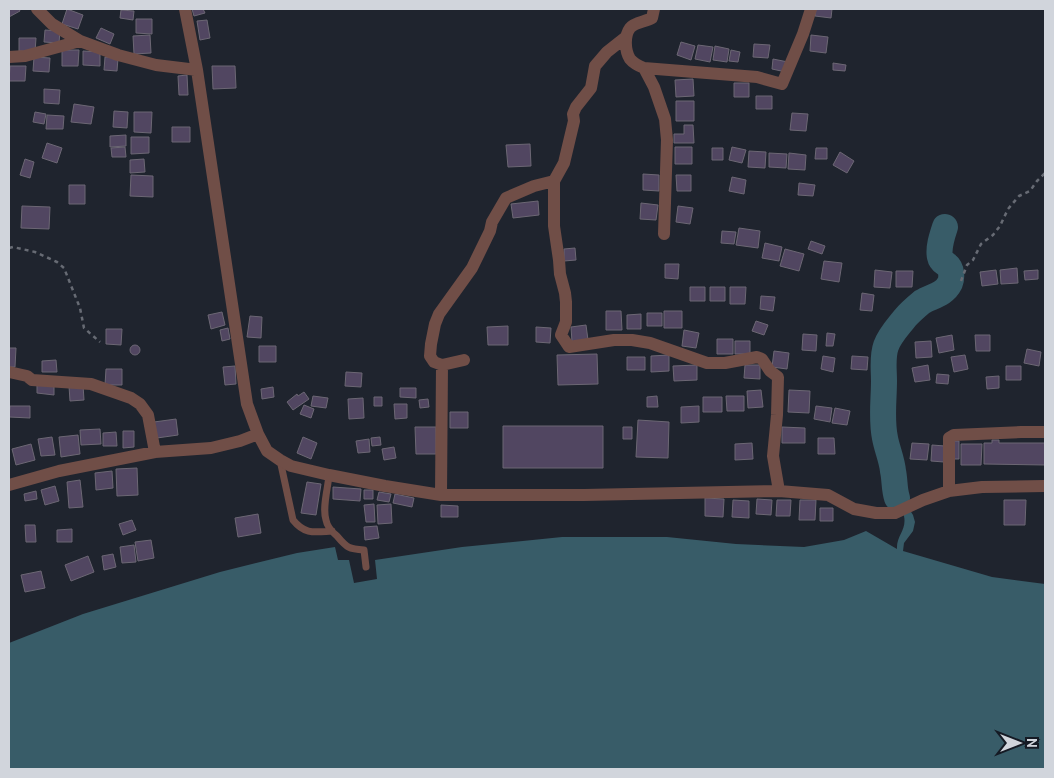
<svg xmlns="http://www.w3.org/2000/svg" width="1054" height="778" viewBox="0 0 1054 778" font-family="Cabin,sans-serif">
  <style>
    .water { fill: #385c68 }
    .lines { fill: none; stroke-linecap: round; stroke-linejoin: round }
    .river { stroke: #385c68; stroke-width: 26 }
    .building { fill: #514661; stroke: #6c6774 }
    .path { stroke: #676b74; stroke-width: 2.5; stroke-dasharray: 4 4; stroke-linecap: butt }
    .service { stroke: #704e47; stroke-width: 7 }
    .minor { stroke: #704e47; stroke-width: 12 }
  </style>
  <rect width="100%" height="100%" fill="#1f242e"/>
  <path class="water" d="M892,463L900,491L904,501L913,515L915,522L913,531L904,543L903,551L992,577L1045,584V769H9V643L83,614L220,572L297,553L335,547L338,560H349L354,583L377,579L375,560L462,547L562,537H667L736,544L804,547L844,540L866,531L897,549C896,536 907,530 904,516C903,509 896,507 892,501C887,493 891,473 892,463Z"/>
  <g class="lines">
    <path class="river" d="M897,498C894,489 895,480 893,471C892,460 887,449 885,438C881,419 884,400 884,381C884,369 882,357 886,346C890,335 898,327 905,318C910,312 916,307 922,302C932,296 944,295 950,283C952,278 952,269 947,265C944,262 941,262 940,257C938,248 942,236 945,227"/>
  </g>
  <path class="building" d="M9,9H19L20,11L9,17Z
    M67,9L83,15L78,29L62,24Z
    M192,9H203L205,13L194,16Z
    M816,9H832L831,18L815,16Z
    M121,10L134,11L133,20L120,18Z
    M136,19H152V34L136,33Z
    M207,20L210,38L200,40L197,21Z
    M101,28L114,34L110,44L96,38Z
    M45,30L60,31L59,43L44,42Z
    M150,35L151,53L134,54L133,36Z
    M811,35L828,37L826,53L810,51Z
    M19,38H36L35,52L19,51Z
    M681,42L695,46L691,60L677,55Z
    M754,44L770,45L768,58L753,57Z
    M698,45L713,47L710,62L695,59Z
    M715,46L729,49L727,62L713,60Z
    M62,50H79L78,66H62Z
    M731,50L740,52L738,62L729,61Z
    M83,51L100,52V66L83,65Z
    M34,57L50,58L49,72L33,71Z
    M105,57L118,58L117,71L104,70Z
    M773,59L788,62L786,72L772,69Z
    M833,63L846,65L845,71L833,70Z
    M10,66H26L25,81H9Z
    M212,66H235L236,88L213,89Z
    M187,75L188,95H179L178,76Z
    M693,79L694,96L676,97L675,80Z
    M734,83H749V97H734Z
    M44,89L60,90L59,104L44,103Z
    M756,96H772V109H756Z
    M676,101H694V121H676Z
    M74,104L94,107L91,124L71,122Z
    M114,111L128,112L127,128L113,127Z
    M35,112L46,114L44,124L33,122Z
    M134,112H152L151,133L134,132Z
    M792,113L808,114L806,131L790,130Z
    M47,115L64,116L63,129H46Z
    M684,125H693L694,143H674V134H684Z
    M172,127H190V142H172Z
    M126,135V146L110,147V136Z
    M131,137H149V153L131,154Z
    M47,143L62,148L57,163L42,158Z
    M530,144L531,166L508,167L506,145Z
    M125,147L126,157H112L111,148Z
    M675,147H692V164H675Z
    M732,147L746,150L742,163L729,160Z
    M712,148H723V160H712Z
    M816,148H827V159H815Z
    M749,151L766,152L765,168L748,167Z
    M840,152L854,161L847,173L833,165Z
    M769,153L787,154L786,168L769,167Z
    M789,153L806,155L805,170L788,169Z
    M25,159L34,162L30,178L20,175Z
    M144,159L145,172L130,173V160Z
    M643,174L659,175V191L643,190Z
    M131,175L153,176V197L130,196Z
    M676,175H691V191H677Z
    M732,177L746,180L744,194L729,191Z
    M799,183L815,185L813,196L798,195Z
    M69,185H85V204H69Z
    M538,201L539,215L513,218L511,204Z
    M641,203L658,205L656,220L640,219Z
    M22,206L50,207L49,229L21,228Z
    M678,206L693,208L690,224L676,222Z
    M739,228L760,231L758,248L736,245Z
    M722,231L736,232L734,244L721,243Z
    M811,241L825,246L822,254L808,249Z
    M765,243L782,247L779,261L762,258Z
    M575,248L576,260L564,261V249Z
    M785,249L804,254L799,271L780,266Z
    M824,261L842,263L839,282L821,279Z
    M665,264H679L678,279L665,278Z
    M1017,268L1018,283L1001,284L1000,270Z
    M875,270L892,272L890,288L874,287Z
    M996,270L998,284L982,286L980,272Z
    M1038,270V279L1025,280L1024,271Z
    M896,271H913L912,287H896Z
    M690,287H705V301H690Z
    M710,287H725V301H710Z
    M730,287H746L745,304H730Z
    M862,293L874,295L872,311L860,310Z
    M761,296L775,297L773,311L760,309Z
    M606,311H621L622,330H606Z
    M664,311H682V328H664Z
    M222,312L225,325L211,329L208,315Z
    M647,313H662V326H647Z
    M641,314V329H627V315Z
    M250,316L262,317L261,338L247,337Z
    M756,321L768,325L764,335L752,331Z
    M586,325L588,340L572,342L571,327Z
    M508,326V345H488L487,327Z
    M536,327L551,328L550,343L536,342Z
    M228,328L230,339L222,341L220,330Z
    M106,329H122L121,345L106,344Z
    M684,330L699,333L696,348L682,346Z
    M827,333L835,334L833,346H826Z
    M803,334L817,335L816,351L802,350Z
    M952,335L954,350L939,353L936,338Z
    M975,335H990V351H976Z
    M717,339H733V354H717Z
    M735,341H750V354H735Z
    M931,341L932,357L916,358L915,342Z
    M130 350a5 5 0 1 1 10 0a5 5 0 1 1-10 0Z
    M259,346H276V362H259Z
    M9,348H16L15,367H9Z
    M1027,349L1041,352L1039,366L1024,363Z
    M774,351L789,353L787,369L772,367Z
    M597,354L598,384L558,385L557,355Z
    M669,355V371L651,372V356Z
    M965,355L968,369L954,372L951,357Z
    M823,356L835,358L833,372L821,369Z
    M852,356L868,357L867,370L851,369Z
    M627,357H645V370H627Z
    M56,360L57,372H42V361Z
    M697,365V380L674,381L673,366Z
    M745,365H760V379L744,378Z
    M928,365L930,380L915,382L912,368Z
    M235,366L236,384L225,385L223,367Z
    M1006,366H1021V380H1006Z
    M106,369H122V385H105Z
    M346,372L362,373L361,387L345,386Z
    M937,374L949,375L948,384L936,383Z
    M999,376V388L987,389L986,377Z
    M37,384L54,385V395L37,393Z
    M83,385L84,400L70,401L69,386Z
    M273,387L274,397L262,399L261,389Z
    M400,388H416V398L400,397Z
    M761,390L763,407L748,408L747,391Z
    M789,390L810,391L809,413L788,412Z
    M304,392L309,399L293,410L287,402L297,394L298,396Z
    M313,396L328,398L326,408L311,406Z
    M657,396L658,407H647V397Z
    M726,396H744V411H727Z
    M374,397H382V406H374Z
    M703,397H722V412H703Z
    M363,398L364,418L349,419L348,399Z
    M428,399L429,407L420,408L419,400Z
    M394,404H407V418L395,419Z
    M304,405L314,409L311,418L300,414Z
    M10,406H30V418L9,417Z
    M699,406V422L681,423V407Z
    M816,406L832,408L830,422L814,419Z
    M835,408L850,411L847,425L832,423Z
    M450,412H468V428H450Z
    M176,419L178,435L157,438L154,422Z
    M638,420L669,422L668,458L636,457Z
    M503,426H603V468H503Z
    M415,427H436V454H416Z
    M623,427H632V439H623Z
    M782,427L805,428V443H782Z
    M100,429L101,444L81,445L80,430Z
    M123,431H134V447L123,448Z
    M116,432L117,446H103V433Z
    M78,435L80,454L61,457L59,437Z
    M52,437L55,455L41,456L38,439Z
    M303,437L317,443L311,459L297,453Z
    M380,437L381,445L372,446L371,438Z
    M818,438H834L835,454H818Z
    M369,439L370,452L358,453L356,441Z
    M992,440H999V443H1045V465L984,464V443H992Z
    M953,441H959V459H953Z
    M752,443L753,459L735,460V444Z
    M912,443L929,444L927,460L910,459Z
    M31,444L35,460L16,465L12,449Z
    M961,444H982L981,465H961Z
    M932,445L945,446L944,462L931,461Z
    M394,447L396,458L384,460L382,449Z
    M137,468L138,495L117,496L116,469Z
    M112,471L113,488L96,490L95,473Z
    M80,480L83,507L69,508L67,482Z
    M307,482L321,484L316,515L301,513Z
    M55,486L59,501L45,505L41,490Z
    M333,487L361,489L360,501L333,499Z
    M364,490H373V499H364Z
    M36,491L37,499L25,501L24,494Z
    M379,492L391,494L389,502L377,500Z
    M395,494L414,498L412,507L393,503Z
    M705,498L724,499L723,517L705,516Z
    M757,499L772,500L771,515L756,514Z
    M733,500L749,501V518L732,517Z
    M777,500H791L790,516H776Z
    M800,500H816L815,520H799Z
    M1004,500H1026L1025,525H1004Z
    M374,504L375,522H366L364,505Z
    M391,504L392,523L378,524L377,505Z
    M441,505L458,506V517H441Z
    M820,508H833V521H820Z
    M258,514L261,533L238,537L235,518Z
    M132,520L136,530L123,535L119,524Z
    M25,525H35L36,542H26Z
    M377,526L379,538L365,540L364,527Z
    M72,529V542H57V530Z
    M151,540L154,558L138,561L135,542Z
    M134,545L136,562L122,563L120,547Z
    M113,554L116,567L104,570L102,556Z
    M88,556L94,572L71,581L65,565Z
    M41,571L45,588L25,592L21,575Z"/>
  <g class="lines">
    <path class="path" d="M9,248L13,247L35,252L57,262L64,268L80,308L84,328L100,342
      M961,281L967,265L973,260L981,244L993,235L1000,226L1008,209L1019,196L1030,191L1037,181L1045,173"/>
    <path class="service" d="M280,460L293,520C305,535 315,532 332,531
      M329,475C328,488 322,508 326,520C327,526 332,532 337,536C347,548 349,549 364,550L366,567"/>
    <path class="minor" d="M37,9L52,24L80,41L118,55L156,65L197,70
      M185,9L197,70L247,404L258,434L267,451L280,460L291,466L329,475L385,486L441,495H584L779,491L828,495L854,509L876,513H895L923,500L949,491L982,487L1045,486
      M654,9L652,18C645,22 635,22 630,28C624,36 625,51 630,59C634,64 639,66 644,68L757,77L782,84L803,34L811,9
      M626,37L607,52L595,66L591,88L576,107L573,114L574,121L564,163L554,181V226L559,260L560,274L565,293L566,302V322L561,335L569,347L614,340H632L650,343L707,363H725L757,357L762,359L770,371L778,377L777,415L773,456L779,491
      M9,57L25,56L80,41
      M644,68L654,87L665,119L667,140L664,234
      M442,365L434,362L430,356L431,344L435,324L439,314L472,268L490,231L492,222L506,198L534,186L554,181
      M9,372L27,376L32,380L91,384L131,398L140,404L148,415L155,452
      M9,485L59,471L155,452L211,448L240,441L258,434
      M949,491V438L954,435L1021,432H1045
      M441,495L442,365L464,360"/>
  </g>
  <rect width="1054" height="778" fill="none" stroke="#d1d5dc" stroke-width="20"/>
  <g transform="translate(1019 743) rotate(90)" stroke="#151a24" stroke-width="4" paint-order="stroke">
  <path d="M0-4L9 19L0 12L-9 19Z" fill="#d1d5dc"/>
  <text y="-8" font-size="14" font-weight="bold" text-anchor="middle" fill="#d1d5dc">N</text>
  </g>
</svg>
